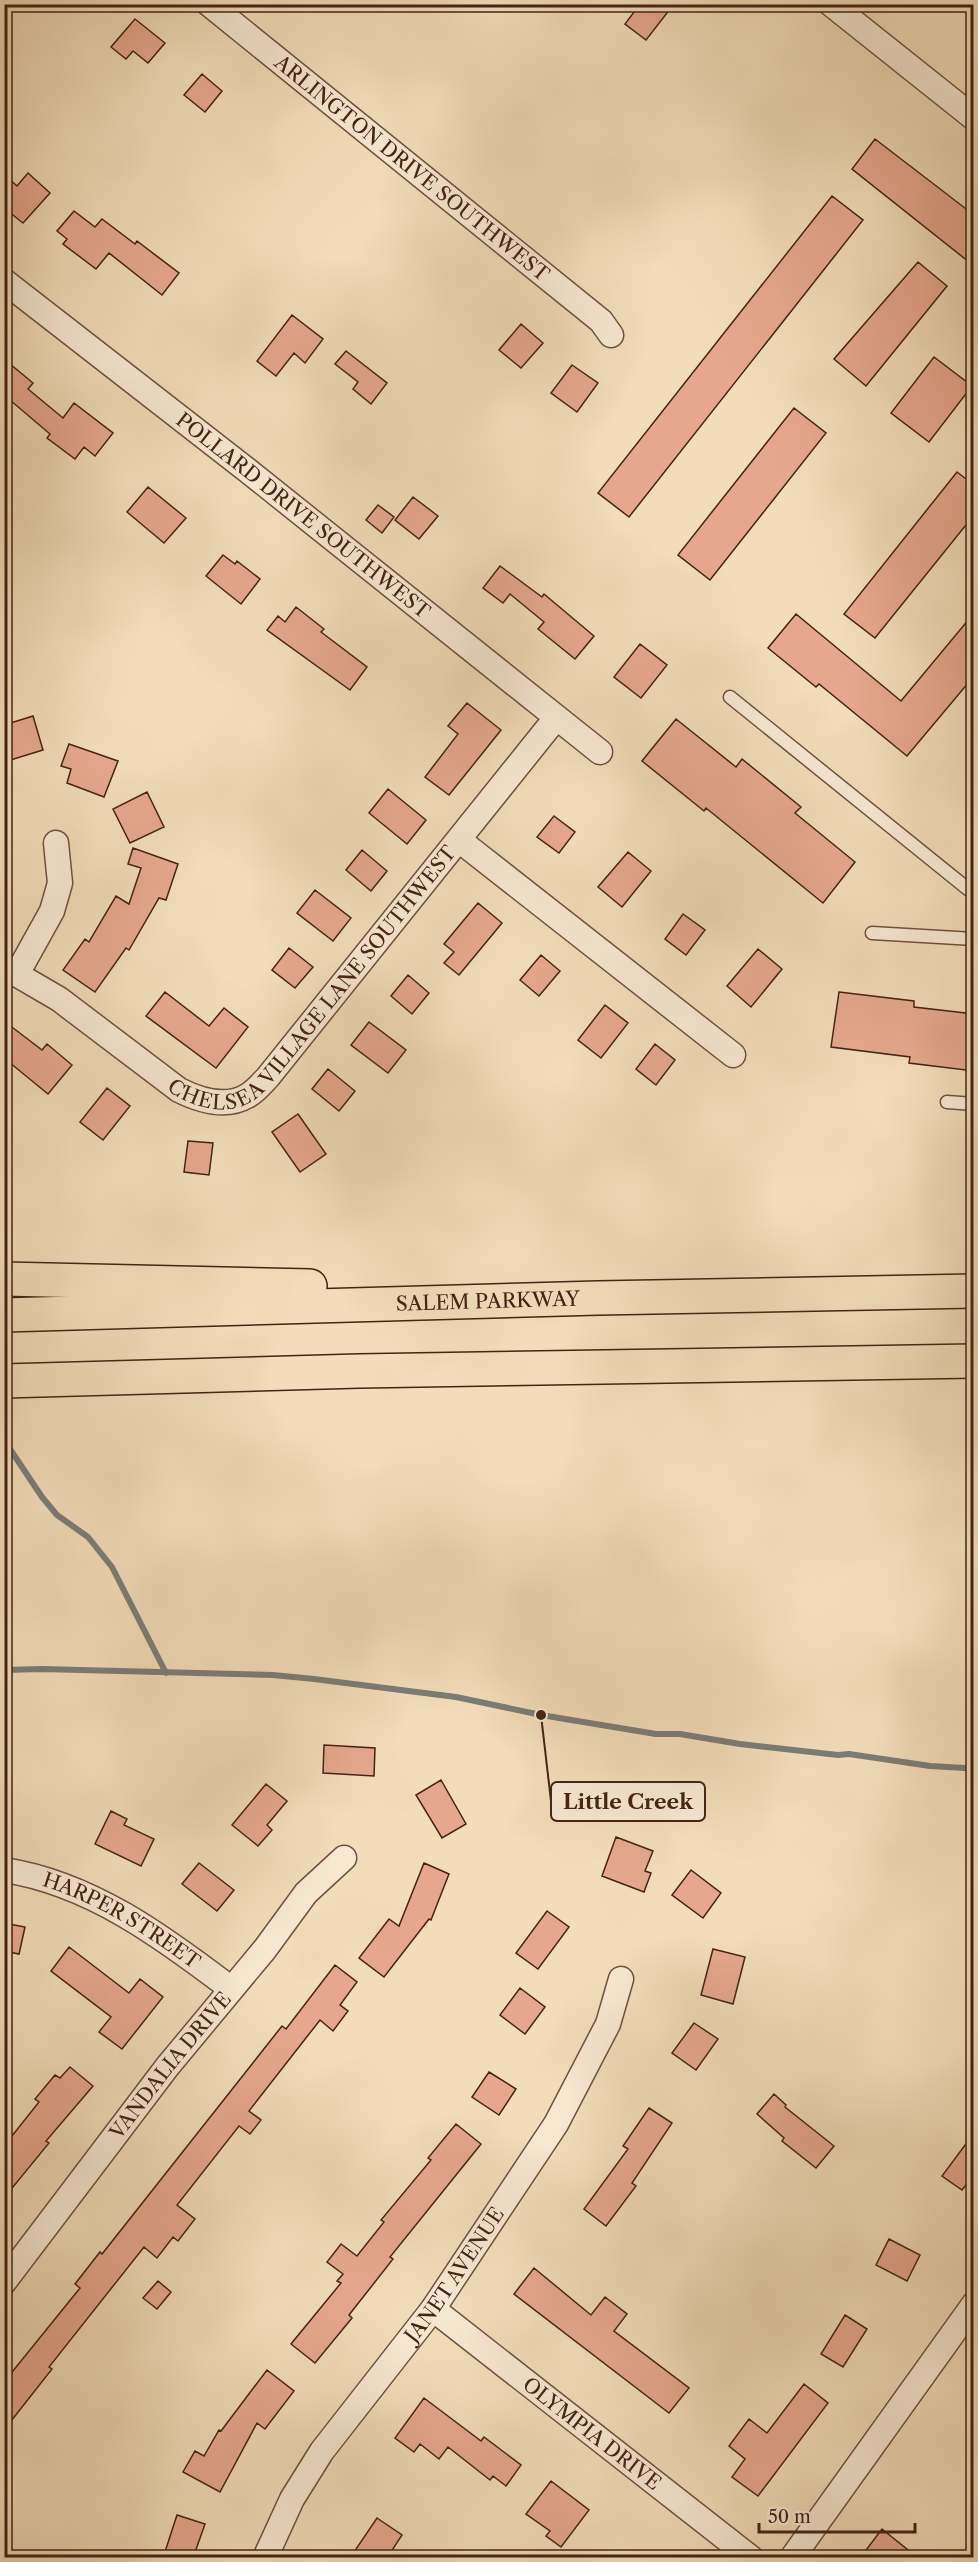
<svg xmlns="http://www.w3.org/2000/svg" width="978" height="2562" viewBox="0 0 978 2562" font-family="'Libre Caslon Text',serif">
  <style>
    .lines { fill: none; stroke-linecap: round; stroke-linejoin: round }
    .stream { stroke: #7a7d76; stroke-width: 6 }
    .building { fill: #e5a88e; stroke: #462215; stroke-width: 1.5 }
    .lane-casing { stroke: #71503e; stroke-width: 15 }
    .street-casing { stroke: #71503e; stroke-width: 27 }
    .highway-casing { stroke: #462215; stroke-width: 36 }
    .lane { stroke: #f7e8d2; stroke-width: 12 }
    .street { stroke: #f7e8d2; stroke-width: 24 }
    .highway { stroke: #f2dcb9; stroke-width: 33 }
    .labels { text-anchor: middle; stroke-width: 4.5; stroke-linejoin: round; paint-order: stroke }
    .street-label { font-size: 20px; fill: #462215; stroke: #f7e8d2 }
    .leader { fill: none; stroke: #462215; stroke-width: 2 }
    .callout-dot { fill: #462215; stroke: #f7e8d2; stroke-width: 2 }
    .callout { fill: #f7e8d2; stroke: #462215; stroke-width: 2 }
    .callout-label { font-size: 21px; text-anchor: middle; font-weight: bold; fill: #462215 }
  </style>
  <rect width="100%" height="100%" fill="#f2dcb9"/>
  <filter id="stains"><feTurbulence type="fractalNoise" baseFrequency=".00333" numOctaves="4"/><feColorMatrix values="0 0 0 0 .2 0 0 0 0 .09 0 0 0 0 .02 0 0 0 .5 -.17"/></filter>
  <radialGradient id="worn" r=".72"><stop offset=".6" stop-color="#630" stop-opacity="0"/><stop offset="1" stop-color="#630" stop-opacity=".3"/></radialGradient>
  <g class="lines">
    <path class="stream" d="M4,1440L42,1497L57,1515L88,1537L112,1567L166,1673
      M4,1670L42,1669L273,1675L314,1679L456,1697L541,1715L656,1734H680L740,1744L838,1755L849,1754L930,1766L965,1768L974,1771"/>
  </g>
  <path class="building" d="M640,4H674L646,40L625,24Z
    M135,19L165,43L148,63L133,51L126,59L111,47Z
    M202,74L222,91L205,112L184,95Z
    M875,139L974,215V266L852,169Z
    M28,173L50,193L23,223L4,208V174L17,186Z
    M832,196L863,220L629,517L598,493Z
    M74,211L95,227L102,219L135,244L137,241L179,273L162,295L109,253L96,269L63,244L67,239L57,231Z
    M918,262L947,286L866,386L834,359Z
    M292,315L323,339L305,363L294,353L276,376L257,361Z
    M521,324L543,343L521,368L499,350Z
    M346,351L387,383L371,404L353,389L358,382L335,364Z
    M934,357L972,386L929,442L891,413Z
    M4,359L33,383L28,389L63,418L74,403L113,433L95,456L84,447L75,459L47,438L50,434L4,395Z
    M572,365L598,383L577,412L551,393Z
    M794,408L826,433L710,580L678,555Z
    M957,472L974,485V515L875,638L844,614Z
    M148,487L186,518L164,543L127,512Z
    M413,497L438,516L419,539L395,520Z
    M378,505L394,517L382,533L366,520Z
    M223,555L235,564L237,561L260,579L241,604L206,576Z
    M500,566L542,597L544,594L594,636L575,659L538,629L544,622L510,594L503,603L483,588Z
    M296,607L324,629L321,632L367,667L350,690L267,630L278,616L285,622Z
    M974,613V676L907,756L819,684L816,687L768,648L796,614L901,701Z
    M640,644L667,665L641,698L614,677Z
    M467,703L501,730L449,795L425,777L458,734L448,726Z
    M33,716L43,750L4,762V725Z
    M676,719L736,767L742,759L801,807L795,813L855,862L823,903L706,808L704,811L642,761Z
    M69,744L118,761L104,797L67,783L71,769L61,766Z
    M388,789L426,820L407,844L369,813Z
    M147,792L164,827L130,843L113,809Z
    M554,816L575,832L559,853L537,837Z
    M133,848L178,864L166,900L159,898L129,950L126,948L95,992L63,970L85,939L89,942L116,896L129,904L141,868L128,864Z
    M362,850L387,871L371,891L346,870Z
    M628,852L651,871L622,907L598,887Z
    M315,890L351,918L333,941L297,913Z
    M478,903L502,923L459,975L444,963L454,952L444,944Z
    M683,914L705,930L686,955L665,939Z
    M289,948L313,967L295,988L272,970Z
    M758,949L782,969L751,1007L727,986Z
    M541,955L560,971L539,996L520,980Z
    M408,975L429,993L412,1014L391,996Z
    M165,992L209,1026L224,1008L248,1027L216,1068L146,1016Z
    M839,992L914,1001V1007L974,1014V1071L909,1063L910,1057L831,1047Z
    M605,1005L628,1023L601,1058L578,1040Z
    M4,1021L42,1050L47,1044L72,1065L48,1094L4,1058Z
    M369,1022L406,1050L388,1073L351,1045Z
    M655,1044L675,1060L656,1085L636,1069Z
    M328,1069L355,1091L339,1111L312,1089Z
    M107,1088L130,1106L103,1140L80,1122Z
    M298,1114L326,1154L300,1172L272,1132Z
    M188,1141L213,1143L209,1175L184,1172Z
    M324,1745L375,1748L374,1776L323,1773Z
    M441,1780L466,1824L442,1838L416,1795Z
    M266,1784L287,1801L267,1825L272,1830L258,1846L232,1825Z
    M111,1811L127,1819L124,1825L154,1839L141,1866L95,1844Z
    M616,1837L653,1851L645,1871L651,1873L644,1892L602,1876Z
    M199,1863L234,1890L217,1911L182,1884Z
    M424,1863L449,1874L431,1920L429,1919L384,1977L359,1958L389,1919L399,1926Z
    M691,1870L721,1893L703,1918L672,1895Z
    M547,1911L569,1927L538,1969L516,1953Z
    M4,1923L25,1927L19,1954L4,1951Z
    M69,1947L129,1993L140,1979L163,1997L122,2049L99,2032L111,2017L51,1971Z
    M713,1949L745,1957L733,2004L701,1995Z
    M335,1965L357,1982L340,2005L348,2011L333,2031L320,2020L249,2111L261,2120L250,2134L239,2126L177,2205L195,2219L178,2241L173,2237L157,2258L144,2247L49,2367L52,2369L4,2430V2382L80,2288L75,2284L100,2252L102,2254L282,2026L286,2029Z
    M520,1988L545,2007L525,2034L500,2015Z
    M694,2023L718,2039L696,2070L672,2053Z
    M70,2067L93,2086L46,2141L49,2143L4,2198V2146L39,2102L35,2099L55,2075L60,2078Z
    M489,2072L516,2089L499,2115L472,2097Z
    M774,2094L786,2105L785,2107L834,2146L816,2168L782,2141L784,2138L757,2114Z
    M649,2108L672,2123L632,2183L636,2186L606,2226L584,2209L628,2149L623,2146Z
    M456,2124L481,2144L390,2257L393,2259L349,2315L352,2318L315,2363L291,2344L341,2283L337,2281L343,2274L327,2262L341,2244L357,2256L384,2222L381,2220L431,2160L428,2158Z
    M974,2133V2175L962,2190L942,2176Z
    M889,2239L920,2255L907,2281L876,2265Z
    M534,2268L591,2315L605,2297L627,2314L614,2331L689,2388L669,2413L514,2294Z
    M158,2281L171,2292L157,2309L143,2298Z
    M845,2315L867,2329L843,2367L821,2354Z
    M267,2370L294,2391L265,2429L257,2423L220,2492L183,2472L195,2451L204,2456L219,2430L221,2431Z
    M804,2384L828,2403L758,2496L732,2477L745,2459L729,2446L749,2419L767,2433Z
    M424,2398L481,2441L484,2437L521,2465L506,2486L493,2476L490,2480L448,2447L439,2459L420,2444L414,2452L395,2438Z
    M551,2481L589,2510L561,2547L546,2536L550,2531L526,2514Z
    M177,2515L205,2524L193,2558H163Z
    M377,2518L402,2535L387,2558H350Z
    M882,2529L918,2558H860Z"/>
  <g class="lines">
    <g class="lane-casing">
      <path id="lane" d="M730,697L974,894
        M872,933L974,939
        M947,1102L974,1104"/>
    </g>
    <g class="street-casing">
      <g id="street">
        <path id="s1" d="M209,4L601,321L611,335"/>
        <path d="M831,4L974,118"/>
        <path id="s2" d="M4,281L247,470L600,752"/>
        <path d="M459,840L733,1055"/>
        <path id="s3" d="M4,967L59,999L179,1090C199,1100 225,1109 247,1096C255,1092 262,1083 268,1077L556,718"/>
        <path d="M17,974L52,911L60,883L56,843"/>
        <path id="s4" d="M4,1870C90,1883 163,1937 230,1988"/>
        <path id="s5" d="M4,2282L167,2067L265,1949L306,1893L344,1858"/>
        <path id="s6" d="M433,2309L751,2558"/>
        <path id="s7" d="M265,2558L292,2499L322,2451L433,2309L556,2124L608,2024L621,1979"/>
        <path d="M792,2558L974,2304"/>
      </g>
    </g>
    <g class="highway-casing">
      <g id="highway">
        <path d="M4,1279L310,1286"/>
        <path id="s8" d="M4,1315L598,1298L974,1291"/>
        <path d="M4,1381L359,1371L974,1361"/>
      </g>
    </g>
    <use href="#lane" class="lane"/>
    <use href="#street" class="street"/>
    <use href="#highway" class="highway"/>
  </g>
  <g class="labels">
    <g class="street-label">
      <text dy="7" stroke="none"><textPath href="#s1" startOffset="261">ARLINGTON DRIVE SOUTHWEST</textPath></text>
      <text dy="7" stroke="none"><textPath href="#s2" startOffset="380">POLLARD DRIVE SOUTHWEST</textPath></text>
      <text dy="7" stroke="none"><textPath href="#s3" startOffset="405">CHELSEA VILLAGE LANE SOUTHWEST</textPath></text>
      <text dy="7" stroke="none"><textPath href="#s8" startOffset="484">SALEM PARKWAY</textPath></text>
      <text dy="7" stroke="none"><textPath href="#s4" startOffset="129">HARPER STREET</textPath></text>
      <text dy="7" stroke="none"><textPath href="#s5" startOffset="273">VANDALIA DRIVE</textPath></text>
      <text dy="7" stroke="none"><textPath href="#s7" startOffset="342">JANET AVENUE</textPath></text>
      <text dy="7" stroke="none"><textPath href="#s6" startOffset="202">OLYMPIA DRIVE</textPath></text>
    </g>
  </g>
  <path class="leader" d="M541 1715L551 1801"/>
  <circle class="callout-dot" cx="541" cy="1715" r="6"/>
  <rect class="callout" x="551" y="1782" width="154" height="39" rx="6"/>
  <g class="callout-label">
    <text x="628" y="1809">Little Creek</text>
  </g>
  <rect width="978" height="2562" fill="none" stroke="#f2dcb9" stroke-width="24"/>
  <rect x="6" y="6" width="966" height="2550" fill="none" stroke="#462215" stroke-width="3"/>
  <rect x="12" y="12" width="954" height="2538" fill="none" stroke="#462215" stroke-width="1.5"/>
  <path d="M759 2523v9h156v-9" fill="none" stroke="#462215" stroke-width="3"/>
  <text x="768" y="2523" font-size="18" fill="#462215" stroke="#f7e8d2" stroke-width="4.5" paint-order="stroke">50 m</text>
  <rect width="100%" height="100%" filter="url(#stains)"/>
  <rect width="100%" height="100%" fill="url(#worn)"/>
</svg>
